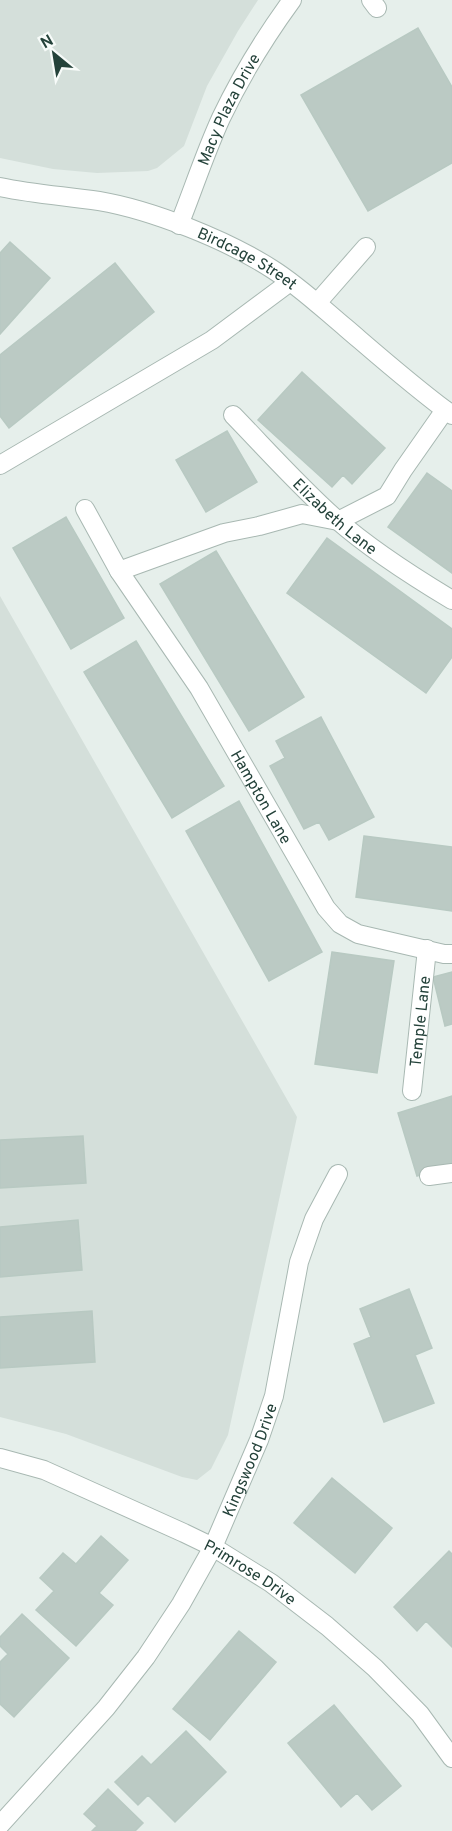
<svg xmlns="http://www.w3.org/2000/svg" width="452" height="1831" viewBox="0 0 452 1831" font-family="Overpass,sans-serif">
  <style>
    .built { fill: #d4dfda }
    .building { fill: #bbcac4; stroke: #b8c9c2; stroke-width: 1.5 }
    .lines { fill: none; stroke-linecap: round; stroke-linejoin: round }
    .minor-casing { stroke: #a8b8b2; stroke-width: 20 }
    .minor { stroke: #fff; stroke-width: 18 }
    .labels { text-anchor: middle; stroke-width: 4.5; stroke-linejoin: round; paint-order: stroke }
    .street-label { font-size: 16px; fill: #24423a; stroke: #f7fbf9 }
  </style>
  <rect width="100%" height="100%" fill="#e6efeb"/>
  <path class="built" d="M0,0H258L238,31L207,86L184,146L157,168L148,171L97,173L53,169L0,158Z
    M0,596L297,1117L228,1435L211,1469L197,1480L182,1477L66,1434L0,1417Z"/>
  <path class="building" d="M418,28L452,87V163L368,211L301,95Z
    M10,242L50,278L0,334V253Z
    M115,263L154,312L9,428L0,416V355Z
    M302,372L385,448L352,484L343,475L332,487L258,420Z
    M227,431L257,482L206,512L176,460Z
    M427,473L452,491V573L388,527Z
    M66,517L124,618L71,649L13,548Z
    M327,538L452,629V657L426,693L287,593Z
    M216,551L304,697L249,731L160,584Z
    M136,641L224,786L172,818L84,672Z
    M321,717L374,817L329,840L319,822L304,829L270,766L285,758L276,741Z
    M239,801L322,952L269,981L186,831Z
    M364,836L452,847V911L356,897Z
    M332,952L394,961L377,1073L315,1064Z
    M452,972V1024L445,1026L433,977Z
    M452,1096V1165L417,1176L398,1113Z
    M83,1136L86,1183L0,1188V1140Z
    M78,1220L82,1270L0,1277V1227Z
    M409,1289L432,1348L415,1355L434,1403L384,1422L354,1344L371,1337L360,1309Z
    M92,1311L95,1362L0,1368V1317Z
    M332,1478L392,1528L355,1573L294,1523Z
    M101,1536L128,1560L99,1593L113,1605L76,1646L36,1610L54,1591L40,1578L63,1553L76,1564Z
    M449,1551L452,1554V1647L426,1621L417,1631L394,1607Z
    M22,1614L69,1658L14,1717L0,1704V1662L8,1654L0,1646V1637Z
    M239,1631L276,1662L210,1740L173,1709Z
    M334,1705L401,1786L372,1810L357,1793L341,1807L288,1743Z
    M186,1731L226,1772L175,1822L148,1795L138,1805L115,1782L142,1756L151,1765Z
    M108,1789L143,1823L135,1831H92L97,1826L84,1814Z"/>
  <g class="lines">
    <g class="minor-casing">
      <g id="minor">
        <path d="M371,0L377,8"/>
        <path id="s1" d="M0,187C33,194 66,196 99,201C152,210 227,240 272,269C299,286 322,308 346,328C381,358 415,388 452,415"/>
        <path id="s2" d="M179,225C193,190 205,153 221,118C241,76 265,37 292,0"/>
        <path d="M317,303L366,247"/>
        <path id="s3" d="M233,415C267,450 299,486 336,519C371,550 412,576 452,600"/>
        <path d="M0,465L212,340L290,282"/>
        <path id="s4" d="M85,509L119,571L199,688L326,908L340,924L358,934L444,954H452"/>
        <path d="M119,571L224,533L259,526L302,514L338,521L387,496L403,470L445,410"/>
        <path id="s5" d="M412,1091L427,949"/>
        <path d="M429,1176L452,1173"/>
        <path id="s6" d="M0,1458L44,1470L184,1533L213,1547L271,1583L327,1626L375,1668L420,1714L452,1758"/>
        <path id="s7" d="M0,1825L106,1708L146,1657L181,1604L213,1547L259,1440L274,1396L299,1262L314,1219L338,1174"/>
      </g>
    </g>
    <use href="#minor" class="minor"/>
  </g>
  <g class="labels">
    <g class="street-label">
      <text dy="6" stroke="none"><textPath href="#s2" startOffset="126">Macy Plaza Drive</textPath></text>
      <text dy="6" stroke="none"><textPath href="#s1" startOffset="260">Birdcage Street</textPath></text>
      <text dy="6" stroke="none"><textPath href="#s3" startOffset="144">Elizabeth Lane</textPath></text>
      <text dy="6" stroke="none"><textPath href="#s4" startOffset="338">Hampton Lane</textPath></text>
      <text dy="6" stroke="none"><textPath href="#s5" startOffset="70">Temple Lane</textPath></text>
      <text dy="6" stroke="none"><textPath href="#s7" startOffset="446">Kingswood Drive</textPath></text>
      <text dy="6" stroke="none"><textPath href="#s6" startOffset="276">Primrose Drive</textPath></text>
    </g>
  </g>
  <g transform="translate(54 54) rotate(330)" stroke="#f7fbf9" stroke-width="4.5" paint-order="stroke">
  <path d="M0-4.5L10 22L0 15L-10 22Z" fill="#24423a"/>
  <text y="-9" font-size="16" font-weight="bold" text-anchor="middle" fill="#24423a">N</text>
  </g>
</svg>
